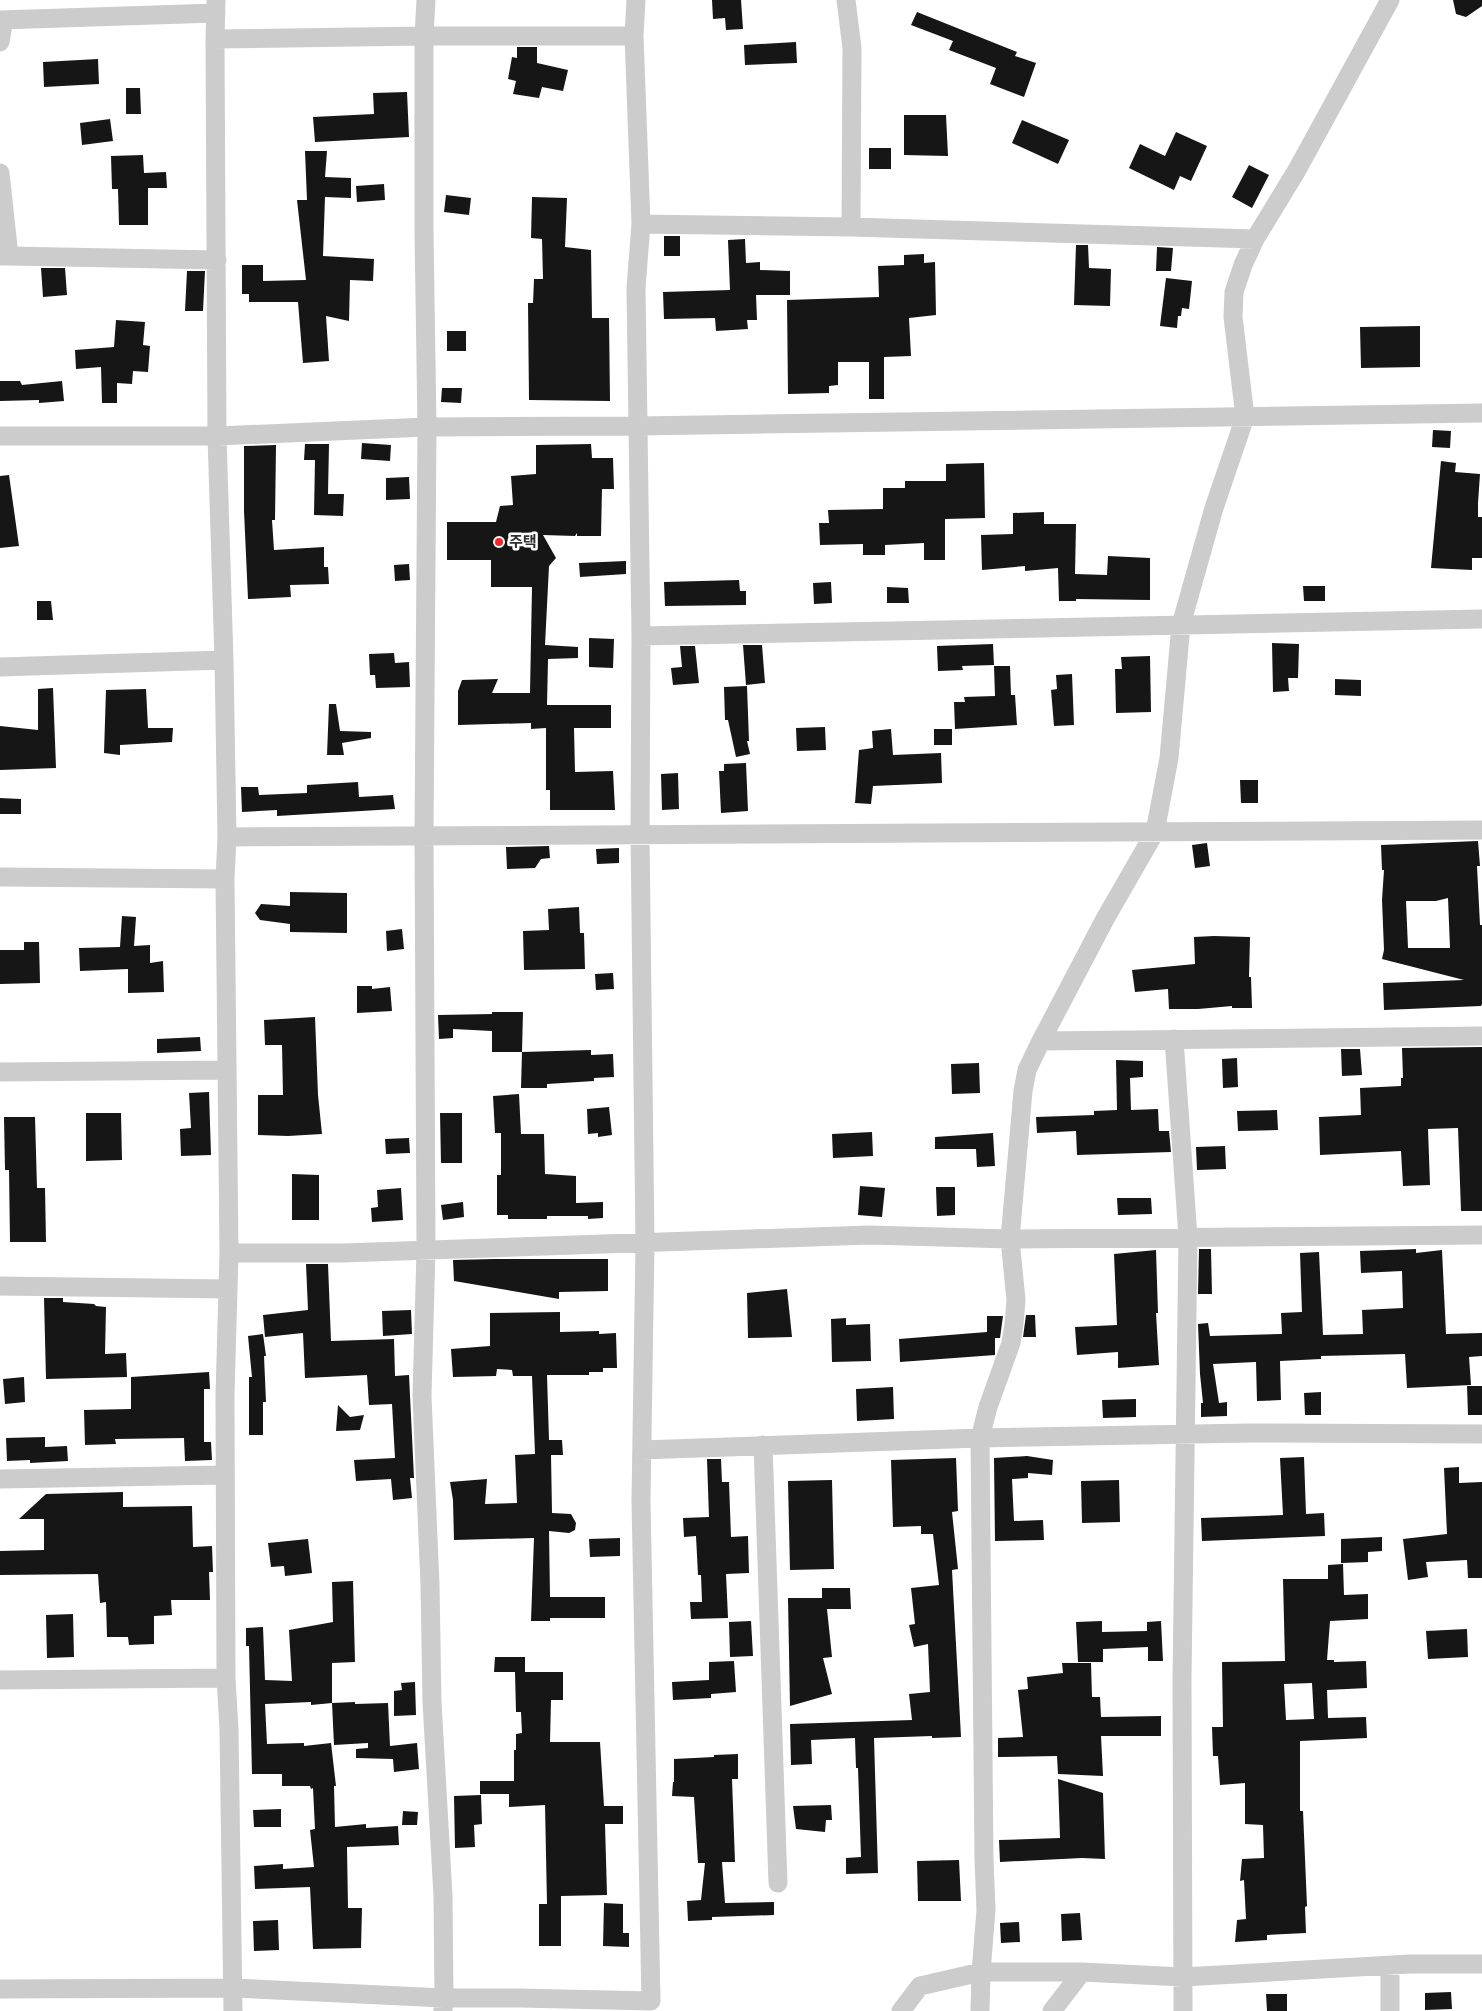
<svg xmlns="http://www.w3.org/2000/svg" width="1482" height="2011" viewBox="0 0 1482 2011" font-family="'Titillium Web','Noto Sans KR',sans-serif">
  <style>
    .building { fill: #161616; fill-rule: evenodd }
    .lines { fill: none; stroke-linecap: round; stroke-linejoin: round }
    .minor { stroke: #ccc; stroke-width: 19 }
    .poi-dot { fill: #f0272d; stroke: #fff; stroke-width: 2 }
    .labels { text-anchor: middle; stroke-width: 5; stroke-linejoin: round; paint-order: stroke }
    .poi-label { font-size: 15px; font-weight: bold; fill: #2f2f2f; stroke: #fff; text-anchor: start }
  </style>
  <rect width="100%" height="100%" fill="#fff"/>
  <path class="building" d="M712,0H741L743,29L726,30L725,18L713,19Z
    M1453,0H1482V6L1466,17L1456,14Z
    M917,12L1017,52L1015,56L1036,63L1024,97L990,84L996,68L949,50L953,41L911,25Z
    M796,42L797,63L745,65L744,45Z
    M517,47H537V63L568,70L563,91L542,87L539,98L513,94L516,81L508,79L512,57L517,58Z
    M98,59L99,84L44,87L43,62Z
    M126,88H140L141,114H126Z
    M407,92L409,137L315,142L313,117L374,114L373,93Z
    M904,115H946L948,156L904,155Z
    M110,119L113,141L82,145L80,123Z
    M1022,120L1069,140L1058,164L1012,143Z
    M1176,132L1207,146L1191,181L1180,176L1174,190L1129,168L1140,144L1165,156Z
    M869,148H891V169H869Z
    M305,151H327L325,177L351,178V198L325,197L323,256L374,259L373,281L350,280L349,321L326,316L329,361L303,363L298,302H249V294H242V265H263V281L306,280L297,200H307Z
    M143,155L144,173L166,172L167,188H148V225H119L118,189H112L111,156Z
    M1249,165L1269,175L1252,208L1232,197Z
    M384,184L385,200L357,202L356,186Z
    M446,195L471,198L469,215L444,212Z
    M532,197L567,198L565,247L591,250L592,318H609L610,401L529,400L528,303H533L534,279H543L542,239L531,238Z
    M664,236H680V256H664Z
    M745,239L746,263L760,262V270L790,271V295H756L757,320H747L748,329L716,331L715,318L664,319L663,292L730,290L728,240Z
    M1076,245H1088L1089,268L1111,269L1110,306L1074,305Z
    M1157,247L1173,248L1171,271H1156Z
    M924,254V263L935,262L936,315L909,318L911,356L884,357V399H869V362H838V385L829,386V393L788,394L787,300L879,297L878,266L904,265V255Z
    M41,268H65L67,295L43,297Z
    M187,271H205L203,311H185Z
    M1166,278L1192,281L1189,309L1182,308L1181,316H1178L1177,328L1160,326Z
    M116,320L145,322L143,345L150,346L148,372L133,371L132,384L117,383V403H102L101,367L76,369L75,350L114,347Z
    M1420,326V367L1361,368L1360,327Z
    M447,331H466V351H447Z
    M0,381H20L22,385L62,381L64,401L39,403V400L0,401Z
    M442,388H462L461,403L441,402Z
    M1433,430L1451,431L1450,448L1432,447Z
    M362,443L391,445L390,461L361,459Z
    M305,444H329L328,494H344L343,516L314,515L315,460H304Z
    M591,444L592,458H613L614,489H602L601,536H577V533L575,536L543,535L556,558L549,566L545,645L578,647V658L548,659L547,705H611V728H574L575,772L613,771L615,810H550V790H546V728L531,729V723L458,725V691L462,680L498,679L492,693H530L532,587H491V560H447V522H496L500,506L513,505L511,476L536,474V445Z
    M276,445L275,520H272L274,550L324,547V567H328L329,584L290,585L291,597L248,599L244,511V446Z
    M1441,461L1456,463L1455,472L1480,474L1478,503V517H1482V558H1472V570L1431,568Z
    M984,463L985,518L945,519V560H924V543L885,545V555H863V544L820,545L819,523H829L828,510L883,509V488H905V481H946V464Z
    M9,475L19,546L0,548V476Z
    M409,477L410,499L386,500V478Z
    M1044,512V524H1076L1075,574L1107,575L1108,556L1150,558V600L1076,599V601H1059L1058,568L1025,571V566L982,570L981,535L1013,534V513Z
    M626,561V574L580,577L579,563Z
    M409,564L410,580L395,581L394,565Z
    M739,580L740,591H746V605L665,606L664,582Z
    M831,582L832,603L814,604L813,583Z
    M1303,586H1325V601H1304Z
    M887,587L908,588L909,603H887Z
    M37,601H51L53,620H37Z
    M589,638L614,639L613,668L589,667Z
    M1272,643L1299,644L1298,678H1288L1289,691L1273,692Z
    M993,644L994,665L962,666L963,670L938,671L937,646Z
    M743,645H762L765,683L746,685Z
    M680,646H695L699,683L673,685L671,668L682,667Z
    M394,653L395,663L409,662L410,687L376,688L375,675H370L369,654Z
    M1150,656L1151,712L1116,713L1115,669H1122L1121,657Z
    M994,666H1010L1011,695H1015L1017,725L955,729L954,702H965L964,697L995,696Z
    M1072,674L1074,725L1054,726L1051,690L1057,689L1056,675Z
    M1335,679L1361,680V696L1335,695Z
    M747,686L749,741H747L750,754L736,757L728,720H725L724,687Z
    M53,688L56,768L0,770V726L38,730V689Z
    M146,689L148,728H173L172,742L120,745V755L104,753L106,690Z
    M329,704H336L340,731L371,732V738L342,743L344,755H327Z
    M825,727L826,750L797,751L796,728Z
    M891,729L893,755L941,753L942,783L873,786L871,804L855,803L859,750L873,748L872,731Z
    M934,729H952V745H934Z
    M746,763L748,811L721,813L719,771H724V764Z
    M678,773L679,809L662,810L661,774Z
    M1240,780H1258V803H1241Z
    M358,782L359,797L393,795L395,809L277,816V810L242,812L241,787H258L259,795L307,793V785Z
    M0,798L21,799V814H0Z
    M1478,841L1480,866H1477L1480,925H1482V1004L1481,1006L1384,1010L1383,983L1464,980L1382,959L1384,950L1382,900L1384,870H1382L1381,845ZM1448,898L1450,948H1408L1406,901H1436Z
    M1207,843L1210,866L1195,868L1192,845Z
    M549,846L550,858L541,859L535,868L507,869L506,847Z
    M619,848V863L597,864L596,849Z
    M290,892L347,893V933L290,932V924L260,920L255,913L261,904L290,906Z
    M579,907L580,933H584L585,969L524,970L523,931L549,930L548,909Z
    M122,916L136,917L134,946L150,945V963L163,961L164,992L128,993V969L80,971L79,948L120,947Z
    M402,929L404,949L387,951L386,931Z
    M1214,936L1250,937L1249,977H1251L1252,1008H1232V1006L1198,1009H1169L1168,989L1135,992L1132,970L1195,964L1194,937Z
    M24,942H39L40,983L0,984V950H24Z
    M613,973L614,989L596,990L595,974Z
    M357,986H372V989L390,987L392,1011L357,1013Z
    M492,1012H523L522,1052H492V1031L453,1029V1038L439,1039L438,1015L492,1014Z
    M315,1017L318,1095L322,1134L288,1136L258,1135V1095H283L282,1045H265L264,1020Z
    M200,1037L201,1051L157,1053V1039Z
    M1482,1047V1211H1461L1458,1128L1428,1129L1430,1185L1403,1186L1401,1151L1320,1155L1319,1117L1361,1115L1360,1088L1401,1086V1078H1403L1402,1048Z
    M1341,1049H1360L1362,1075L1342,1076Z
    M591,1050V1055L613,1054L614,1077L594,1078V1081L547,1084V1088H521L522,1052Z
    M1237,1058L1238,1087L1223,1088L1222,1059Z
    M1116,1060L1143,1061V1077L1130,1078L1131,1110L1158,1109L1159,1131H1169L1171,1152L1077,1155L1076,1131L1037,1133L1036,1117L1094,1115V1111L1117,1110Z
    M979,1063L980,1093L952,1094L951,1064Z
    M209,1092L211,1155L181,1156L180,1129L191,1128L189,1093Z
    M519,1094L521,1134H544L545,1174L576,1176V1203L603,1202V1218L588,1219V1216H547V1219H508V1215H497V1175H501V1133H495L493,1096Z
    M609,1107L612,1135L598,1137V1133L588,1134L587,1109Z
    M1277,1110L1278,1130L1238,1131L1237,1111Z
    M86,1113H121L122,1160L86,1161Z
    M440,1113H462V1163H441Z
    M4,1117H35L37,1188H45L46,1242H10L9,1170H5Z
    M872,1132L873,1156L833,1158L832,1134Z
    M993,1133L995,1166L977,1167L976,1149H935V1137Z
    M409,1138L410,1153L386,1154L385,1139Z
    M1225,1146L1226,1169L1197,1170L1196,1147Z
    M292,1174L319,1175V1220H292Z
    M860,1186L885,1188L882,1217L858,1215Z
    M936,1187H955V1215L937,1216Z
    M401,1188L403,1220L372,1222L371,1208L378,1207L377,1190Z
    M1117,1198H1151L1152,1214L1118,1215Z
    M463,1202L464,1217L443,1220L441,1205Z
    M1199,1249H1211L1212,1294H1198Z
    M1416,1249V1253L1442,1250L1446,1334L1482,1333V1356L1469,1357L1471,1385L1407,1388L1405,1354L1321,1356V1359L1280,1361L1281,1400L1257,1401L1256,1362L1213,1364L1219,1403L1227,1402V1416L1201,1417V1403H1203L1200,1374L1198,1324L1208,1323L1210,1336L1282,1334L1281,1313L1302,1312L1300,1253L1319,1252L1323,1335L1363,1334L1362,1310L1403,1308L1402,1271L1361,1273L1360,1251Z
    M1156,1250L1158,1313H1156L1159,1365L1118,1368V1352L1077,1355L1075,1327L1117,1325L1114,1254Z
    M495,1259H608V1291L559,1292V1299L454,1281L453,1260Z
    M306,1264H328L331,1341L394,1339L395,1376L409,1375L414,1478H410L412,1498L393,1500L391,1479L356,1481L354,1460L395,1458L392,1404L369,1405L367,1375L305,1378L303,1333L265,1337L263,1315L308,1310Z
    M787,1289L792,1337L748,1338L747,1293Z
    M44,1298H63V1302L94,1304L96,1306L106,1307L105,1354L126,1353L127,1377L46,1379Z
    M411,1310L412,1334L383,1336L382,1311Z
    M560,1312V1332L599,1331V1334L616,1333L617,1368H603V1372H589V1375H547L549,1440H562L563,1455H551L552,1513L571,1514L576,1523L575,1530L569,1533L549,1531L550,1597H605V1618H550V1621H531L534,1538L454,1540L453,1500L450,1482L487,1479L485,1504L517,1503L515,1455L535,1454L532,1376H513L512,1370L497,1369L496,1376L453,1377L451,1349L490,1346V1313Z
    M1026,1315H1035L1036,1337H1023Z
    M987,1316H1003L1000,1338H995V1355L900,1362L899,1339L987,1332Z
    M846,1318V1325L870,1324L871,1361L832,1362L831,1319Z
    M263,1334L266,1356H264L266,1402H263V1435H249V1377H252L248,1336Z
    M209,1372L210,1389H204V1442H211L212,1460L185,1461L184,1438L115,1439L116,1444L85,1445L84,1410L131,1409V1377Z
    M24,1377L25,1402L5,1404L3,1379Z
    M1467,1386H1482V1415H1468Z
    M893,1387L894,1419L857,1421L856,1389Z
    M1321,1392V1415H1305L1304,1393Z
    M1136,1399V1417L1103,1418L1102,1400Z
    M338,1405L350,1417L364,1415L360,1430L336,1431Z
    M45,1437V1447L67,1446L68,1461L30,1463V1460L7,1461L6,1438Z
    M1027,1456L1053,1460L1052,1475L1028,1473V1478L1012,1479L1014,1521L1043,1520L1044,1540L995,1541L994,1458Z
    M1304,1457L1306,1514L1324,1513L1325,1536L1202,1541L1201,1518L1283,1515L1280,1458Z
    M956,1458L958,1511L952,1512L958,1569L952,1570L961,1737L932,1738V1736L874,1738L878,1873L846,1874V1858L861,1857L858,1768H856L855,1738L811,1740L812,1764L791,1765L790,1724L912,1720L909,1694L930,1692L928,1644L914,1647L909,1625L915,1624L911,1588L939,1585L933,1534H921V1526L893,1527L891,1460Z
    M707,1459H721L722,1482H729L731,1537L748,1536L749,1573L726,1574L728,1618L691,1619L690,1602H702L701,1575H698L696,1536L684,1537L683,1518L709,1517Z
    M1459,1467V1483L1482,1482V1578H1468L1467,1560L1426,1562L1428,1577L1408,1580L1403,1539L1447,1534L1444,1468Z
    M832,1480L834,1569L790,1570L788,1481Z
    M1119,1480L1120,1522L1082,1523L1081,1481Z
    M123,1492V1507L192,1506L193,1547L212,1546L213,1572H209L210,1600H171L172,1615L154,1616V1644L129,1645L128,1637H107L106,1602L100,1603L98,1574L0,1575V1551L44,1550V1519H19L46,1494Z
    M1382,1537V1551L1368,1552V1562L1341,1563V1539Z
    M620,1538V1556L590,1557L589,1539Z
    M308,1539L312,1573L285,1576L284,1566L271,1567L268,1543Z
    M1343,1564L1344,1595L1368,1594V1619L1330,1621L1327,1660H1334V1662L1366,1661L1367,1688L1327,1690L1328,1718L1366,1717L1367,1738L1300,1741V1811H1303L1307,1906L1305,1907L1306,1933L1267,1935V1940L1235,1942L1237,1920L1246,1919L1244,1880L1240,1881L1242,1859L1264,1858L1263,1825L1245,1824V1783L1220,1785L1218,1756H1213L1212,1727H1223L1222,1662L1285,1661L1283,1579H1328V1565ZM1312,1683L1314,1719L1286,1720L1284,1684Z
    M353,1581L355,1662L332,1663V1703L311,1705V1702L265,1704L267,1744L304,1743V1746L331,1743L336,1786H334L335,1827L366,1824V1828L398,1826L399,1845L347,1847L348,1908H362L361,1948L313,1949L310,1887L255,1889L254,1866L283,1864V1869L314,1867L310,1830L315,1829L313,1788L311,1789L310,1786H282V1774H252L249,1646H246V1628L263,1627L265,1680L292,1681L289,1630L333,1622L332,1582Z
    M822,1588H850L851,1609H827L832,1657L823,1658L832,1694L790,1706L788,1598H822Z
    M73,1614L74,1657L47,1658L46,1615Z
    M751,1621L753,1656L730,1657L729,1622Z
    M1102,1621V1632L1147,1631V1622L1161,1621L1163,1661H1148V1647L1103,1649V1662H1078L1076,1622Z
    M1467,1629L1468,1657L1428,1659L1426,1631Z
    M495,1657H525V1672H563V1700H551L550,1742H600L604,1806H623V1824H605L607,1895L561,1896V1946H539V1904H547L545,1805L509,1807V1794H480V1781H514V1750H516V1734L522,1733L521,1712H516L515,1672H494Z
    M734,1661L736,1692L711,1694V1698L673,1700L672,1682L709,1680V1662Z
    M1062,1663H1091L1092,1697H1100L1101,1717L1161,1716V1736H1101L1103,1776L1058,1774L1057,1756L998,1757V1738L1023,1737L1018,1690L1028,1689L1027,1677L1063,1673Z
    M415,1682L416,1715L394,1716V1691L402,1690L401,1683Z
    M355,1702V1704L388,1703L390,1746L417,1743L419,1769L394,1772L393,1759L356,1758V1749L368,1748V1743L334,1745L332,1703Z
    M738,1754V1779H732L735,1862H722L725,1903L774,1902V1915L712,1917V1920L688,1921L687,1901L701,1900L705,1863H698L694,1797L672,1796L673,1782H674V1759L714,1757V1755Z
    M1058,1779L1103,1793L1105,1859L1082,1858L1000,1862L999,1840L1060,1838Z
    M481,1795L482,1824L474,1825L475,1847L455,1848L454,1796Z
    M831,1805L832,1820H826L825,1832L796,1829L793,1806Z
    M281,1809V1827H254L253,1810Z
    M403,1811L418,1812L417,1825H402Z
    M959,1860L961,1901H918L917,1861Z
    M604,1903L623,1904V1933H629V1947L603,1946Z
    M1080,1913L1082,1940L1062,1941L1061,1914Z
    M278,1920L279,1950L254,1951L253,1921Z
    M1019,1922L1020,1942L1001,1943L1000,1923Z
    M1451,1992L1452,2009L1425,2010V1993Z
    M1266,1994H1287V2011H1267Z"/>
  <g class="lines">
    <path class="minor" d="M216,0L215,39L217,436L224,660L227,837L225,879L229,1253L225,1395L226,1678L229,1729L233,2011
      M846,0L852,48L851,227
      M0,20L216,13
      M215,39L424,36H634
      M0,42L4,20
      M0,173L9,256H0
      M641,224L851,227L1255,239
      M9,256L217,260
      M0,436H217L427,427L639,426L1482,413
      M641,636L1482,619
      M0,667L224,660
      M227,837L1482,830
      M0,877L225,879
      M1174,1039L1188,1237L1182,1679L1183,2011
      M1041,1041L1482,1036
      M0,1072L227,1070
      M229,1253H343L869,1235L1010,1239L1482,1235
      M0,1286L228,1289
      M763,1445L778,1883
      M642,1450L980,1438L1250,1433L1482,1434
      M0,1479L225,1475
      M0,1680L226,1678
      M0,1989L233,1988L444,1998L443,1896L432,1702L430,1585L422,1396L426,1250L424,835L427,427L424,232V36L426,0
      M443,2010L444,1998H520L651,2001L641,1501L645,1243L640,834L641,636L636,288L641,224L634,36L636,0
      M901,2011L920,1986L981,1972L986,1910L984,1860L980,1438L988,1407L1011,1343L1014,1324L1016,1300L1010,1239L1023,1091L1027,1070L1041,1041L1105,919L1155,832L1169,758L1181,625L1214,508L1245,417L1233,317L1234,292L1243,265L1255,239L1297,170L1390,0
      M980,2011L981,1972H1082L1183,1977L1410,1964H1482
      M1052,2011L1082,1972
      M1390,2011V1965"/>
  </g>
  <circle class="poi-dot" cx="499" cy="542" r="5"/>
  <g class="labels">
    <g class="poi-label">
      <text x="509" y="547">주택</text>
    </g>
  </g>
</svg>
